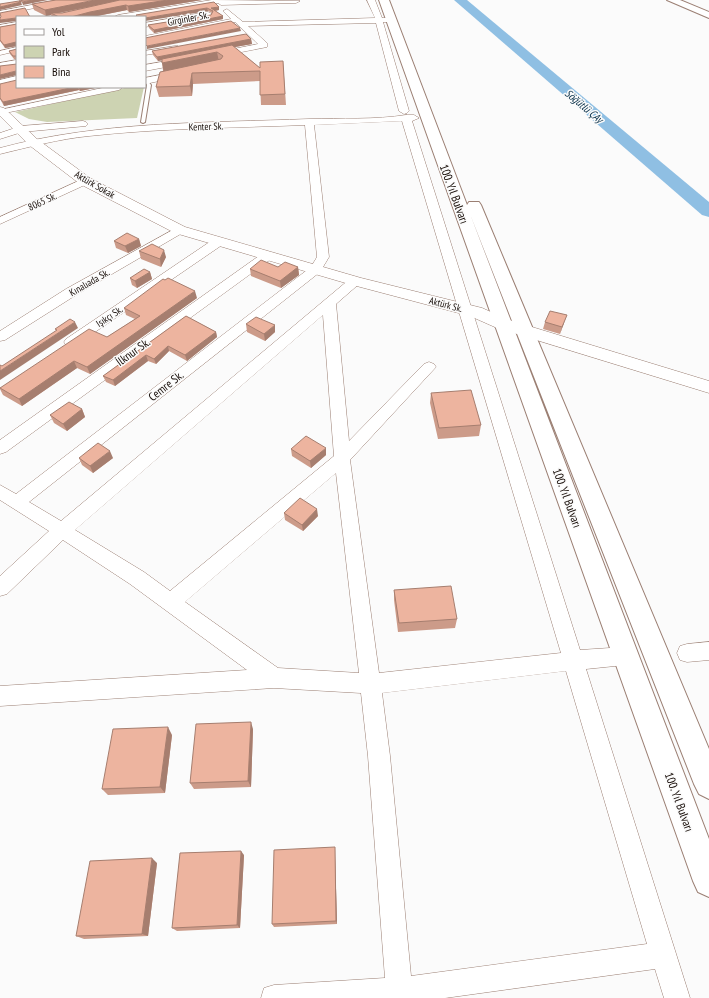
<svg xmlns="http://www.w3.org/2000/svg" width="709" height="998" viewBox="0 0 709 998" font-family="'PT Sans Narrow',sans-serif">
  <style>
    .green { fill: #cdd3b2 }
    .lines { fill: none; stroke-linecap: round; stroke-linejoin: round }
    .river { fill: #8fbfe3; fill-rule: evenodd }
    .service-casing { stroke: #9b7f73; stroke-width: 2 }
    .minor-casing { stroke: #9b7f73; stroke-width: 1 }
    .tertiary-casing { stroke: #9b7f73; stroke-width: 1 }
    .secondary-casing { stroke: #9b7f73; stroke-width: 2 }
    .trunk-casing { stroke: #9b7f73; stroke-width: 2 }
    .service { fill: #fff; fill-rule: evenodd }
    .minor { fill: #fff; fill-rule: evenodd }
    .tertiary { fill: #fff; fill-rule: evenodd }
    .secondary { fill: #fff; fill-rule: evenodd }
    .trunk { fill: #fff; fill-rule: evenodd }
    .wall { fill: #cc9b89; fill-rule: evenodd }
    .shaded-wall { fill: #a67e6f }
    .building { fill: #edb49f; stroke: #a67e6f }
    .labels { text-anchor: middle; stroke-width: 3; stroke-linejoin: round; paint-order: stroke }
    .far-street-label { font-size: 10px; fill: #170d08; stroke: #fbfbfb }
    .far-water-label { font-size: 11px; font-style: italic; fill: #062e47; stroke: #fbfbfb }
    .street-label { font-size: 12px; fill: #170d08; stroke: #fbfbfb }
  </style>
  <rect width="100%" height="100%" fill="#fbfbfb"/>
  <path class="green" d="M129,87H144L137,118L47,122L29,119L15,112Z"/>
  <g class="lines">
    <path class="river" d="M454,0H467L709,202V217L702,215Z"/>
    <g class="service-casing">
      <path id="service" d="M145,80H147L151,85L145,122L143,123L141,122L147,85Z"/>
    </g>
    <g class="minor-casing">
      <path id="minor" d="M58,0H74L0,15V11Z
        M212,0L300,1L296,3L221,5L218,3L132,17H114L118,15Z
        M367,0H375L382,18H391L395,20L391,22H383L409,111L407,113L404,114L399,111L376,23L248,26L267,43V47L216,57H213V53L258,44L235,22L145,40V36L231,19L223,11L227,9L243,22L375,18Z
        M208,12L212,14L211,16L145,27V23Z
        M17,22V26L0,29V25Z
        M175,46H178V50L145,55V51Z
        M17,47V51L0,55V51Z
        M184,58L188,61L187,63L145,71V65Z
        M17,60V66L0,69V63Z
        M180,71L184,74L183,76L145,84V78Z
        M17,76V82L0,86V80Z
        M107,87H123L119,90L0,114V110Z
        M406,115H414L419,118L412,121L580,650L625,647L632,649L635,656L632,663L625,665L586,669L690,998H664L655,969L445,998H261L264,988L274,985L385,978L368,756L361,693L274,688L0,706V686L247,670L130,584L63,540L7,594L0,596V576L49,531L0,500V485L16,494L311,267L317,257L305,125C233,128 161,128 89,136C59,139 29,147 0,154V148C100,121 206,123 309,119C341,118 375,120 406,115ZM402,121L561,653L379,673L350,460L436,367L434,364L429,362L424,364L349,441L336,304L359,284L361,281L359,278H351L61,521L29,502L320,272L329,257L314,125ZM323,315L334,456L170,591L144,572L75,530ZM336,473L359,673L278,668L185,602ZM566,671L647,944L411,976L390,756L382,693Z
        M83,121L86,122L88,124L86,126L22,132L0,139V133L21,126Z
        M85,178L89,179L90,181L89,183L0,224V217Z
        M180,226L186,230L184,232L76,295L5,340L0,341V331L66,289Z
        M218,238L224,242L222,245L76,345H66L64,342L66,339L214,239Z
        M267,252L271,253L273,256L271,259L6,452L0,454V440L263,253Z
        M709,642V660L687,662L680,660L677,653L680,646L687,644Z"/>
    </g>
    <g class="tertiary-casing">
      <path id="tertiary" d="M0,107L4,108L37,139L90,178L185,227L361,278L482,308L509,320L709,381V393L497,328L470,316L349,284L175,233L80,184L29,145L0,116Z"/>
    </g>
    <g class="secondary-casing">
      <path id="secondary" d="M379,0H389L467,205L469,202H479L481,205L709,749V799L699,794L694,784L470,214L709,839V897L698,892L693,881Z"/>
    </g>
    <g class="trunk-casing">
      <path id="trunk" d="M667,0H680L709,12V18Z"/>
    </g>
    <use href="#service" class="service"/>
    <use href="#minor" class="minor"/>
    <use href="#tertiary" class="tertiary"/>
    <use href="#secondary" class="secondary"/>
    <use href="#trunk" class="trunk"/>
  </g>
  <path class="wall" d="M202,0L129,12L127,10L92,17H52L51,15L46,16L34,10L32,4ZM99,5L62,13H59Z
    M219,7V10L215,11L223,16V19L154,33L149,28L148,25L211,15L212,13L208,11L145,17H136V15Z
    M17,24V46L5,48L0,41V27Z
    M251,39L252,44L234,47L260,68L283,61L286,105H261L260,81L193,84L192,96L159,97L156,87L163,71L162,60L158,61L153,55L152,51Z
    M17,49V59H14L10,54L9,51Z
    M0,84L17,87H100L80,91L79,90L4,106L0,99Z
    M139,239L141,246L128,253L116,248L114,241Z
    M139,251L166,257L161,267L141,259Z
    M278,267H298L299,275L281,288L251,276L250,269Z
    M150,272L152,279L137,288L132,285L130,278Z
    M197,298L90,374L77,368L22,406L3,395L0,389V388L107,337L135,319L126,315L124,308Z
    M186,316L216,332L217,337L187,361L169,351L156,364L148,361L115,386L106,382L103,376Z
    M545,322L564,323L560,334L543,329Z
    M246,324L275,332L265,341L247,332Z
    M431,393L481,425L479,436L438,439L430,403Z
    M82,409L85,417L67,431L54,423L50,415Z
    M291,449L326,455L311,468L292,456Z
    M79,458H113L93,473L82,465Z
    M284,513L318,516L303,531L285,520Z
    M394,590L457,619L455,628L398,632L394,600Z
    M253,729L251,787L194,789L190,783Z
    M172,735L165,793L108,795L102,789Z
    M335,852L337,924L274,927L272,924Z
    M244,855L240,928L177,931L172,928Z
    M157,863L148,936L84,939L76,936Z"/>
  <path class="shaded-wall" d="M33,0H48L23,5L22,2Z
    M95,0H122L53,14L51,13V15L46,16L45,10Z
    M168,0H202L129,12L128,6Z
    M21,2L22,5L0,10V7Z
    M126,5L127,10L92,17H71L90,12Z
    M219,7V10L213,11L211,8Z
    M207,8L208,11L145,21V18Z
    M223,16V19L154,33V30Z
    M16,18L17,21L0,23V20Z
    M240,28L241,31L147,49V46Z
    M251,39L252,44L158,61L157,57Z
    M16,42L17,46L5,48L4,45Z
    M217,52L219,62L164,73L162,63Z
    M16,71L17,75L0,79V75Z
    M192,73L193,84L192,96L190,86Z
    M75,87H78L79,90L4,106L3,102Z
    M84,87H100L80,91L79,88Z
    M139,239L141,246L128,253L125,246Z
    M164,250L166,257L161,267L160,259Z
    M298,267L299,275L281,288L280,281Z
    M150,272L152,279L137,288L135,281Z
    M195,291L197,298L90,374L87,367Z
    M567,315L564,323L560,334L562,327Z
    M75,322L78,328L0,380V371Z
    M275,325V332L265,341L264,334Z
    M216,332L217,337L187,361L185,355Z
    M168,346L169,351L156,364L154,359Z
    M146,355L148,361L115,386L113,380Z
    M74,361L77,368L22,406L19,399Z
    M82,409L85,417L67,431L63,424Z
    M326,448V455L311,468L310,461Z
    M110,451L113,458L93,473L90,466Z
    M317,509L318,516L303,531L302,525Z
    M251,722L253,729L251,787L248,781Z
    M168,727L172,735L165,793L160,787Z
    M335,847V852L337,924L336,921Z
    M241,851L244,855L240,928L237,925Z
    M152,858L157,863L148,936L142,934Z"/>
  <path class="building" d="M24,0H33L22,2L19,1Z
    M56,0H95L45,10L32,4Z
    M120,0H168L128,6L126,5L90,12L71,17H59L51,13H62Z
    M19,1L21,2L0,7V4Z
    M214,2L219,7L211,8L223,16L154,30L148,25L211,15L213,11L207,8L145,18V17H138L136,15Z
    M25,8L30,17H17V19L16,18L0,20V18L1,17L0,13Z
    M231,21L240,28L147,46L145,44V38Z
    M17,24V44L16,42L4,45L0,40V27Z
    M246,34L251,39L157,57L152,51Z
    M232,45L260,68V62L283,61L285,94L260,95V71L192,73L190,86L156,87L160,72L221,59L223,56L217,52L162,63V59Z
    M17,49V63V56H13L9,51Z
    M17,64V72L16,71L0,75V66Z
    M17,80V87H75L3,102L0,98V84Z
    M127,233L139,239L125,246L114,241Z
    M152,244L164,250L160,259L139,251Z
    M261,260L278,267L285,262L298,267L280,281L250,269Z
    M144,269L150,272L135,281L130,278Z
    M168,278L195,291L87,367L74,361L19,399L0,388L89,329L107,337L140,316L124,308L163,279L165,280Z
    M550,311L567,315L562,327L545,322Z
    M186,316L216,332L185,355L168,346L154,359L146,355L113,380L103,376Z
    M256,317L275,325L264,334L246,324Z
    M70,319L75,322L0,371V365L2,366L57,330L55,329Z
    M471,390L481,425L439,428L431,393Z
    M69,402L82,409L63,424L50,415Z
    M306,436L326,448L310,461L291,449Z
    M98,443L110,451L90,466L79,458Z
    M300,498L317,509L302,525L284,513Z
    M451,586L457,619L399,623L394,590Z
    M251,722L248,781L190,783L196,724Z
    M168,727L160,787L102,789L113,729Z
    M335,847L336,921L272,924L274,850Z
    M241,851L237,925L172,928L180,853Z
    M152,858L142,934L76,936L90,861Z"/>
  <g class="labels">
    <g class="far-street-label">
      <text transform="translate(188 18) rotate(-11)" y="4">Girginler Sk.</text>
      <text transform="translate(206 126) rotate(-2)" y="4">Kenter Sk.</text>
      <text transform="translate(95 184) rotate(30)" y="4">Aktürk Sokak</text>
      <text transform="translate(42 201) rotate(-25)" y="4">8065 Sk.</text>
      <text transform="translate(89 282) rotate(-30)" y="4">Kınalıada Sk.</text>
      <text transform="translate(446 304) rotate(15)" y="4">Aktürk Sk.</text>
      <text transform="translate(109 316) rotate(-34)" y="4">Işıkçı Sk.</text>
    </g>
    <g class="far-water-label">
      <text transform="translate(584 106) rotate(40)" y="4">Söğütlü ÇAy</text>
    </g>
    <g class="street-label">
      <text transform="translate(454 194) rotate(70)" y="4">100. Yıl Bulvarı</text>
      <text transform="translate(133 352) rotate(-36)" y="4">İlknur Sk.</text>
      <text transform="translate(166 386) rotate(-38)" y="4">Cemre Sk.</text>
      <text transform="translate(567 498) rotate(70)" y="4">100. Yıl Bulvarı</text>
      <text transform="translate(679 802) rotate(70)" y="4">100. Yıl Bulvarı</text>
    </g>
  </g>
  <rect x="16" y="16" width="130" height="72" fill="#fbfbfb" stroke="#a09c9a"/>
  <rect x="24" y="29" width="20" height="6" fill="#ffffff" stroke="#a09c9a"/>
  <text x="52" y="36" font-size="12" fill="#170d08">Yol</text>
  <rect x="24" y="46" width="20" height="12" fill="#cdd3b2" stroke="#a09c9a"/>
  <text x="52" y="56" font-size="12" fill="#170d08">Park</text>
  <rect x="24" y="66" width="20" height="12" fill="#edb49f" stroke="#a09c9a"/>
  <text x="52" y="76" font-size="12" fill="#170d08">Bina</text>
</svg>
